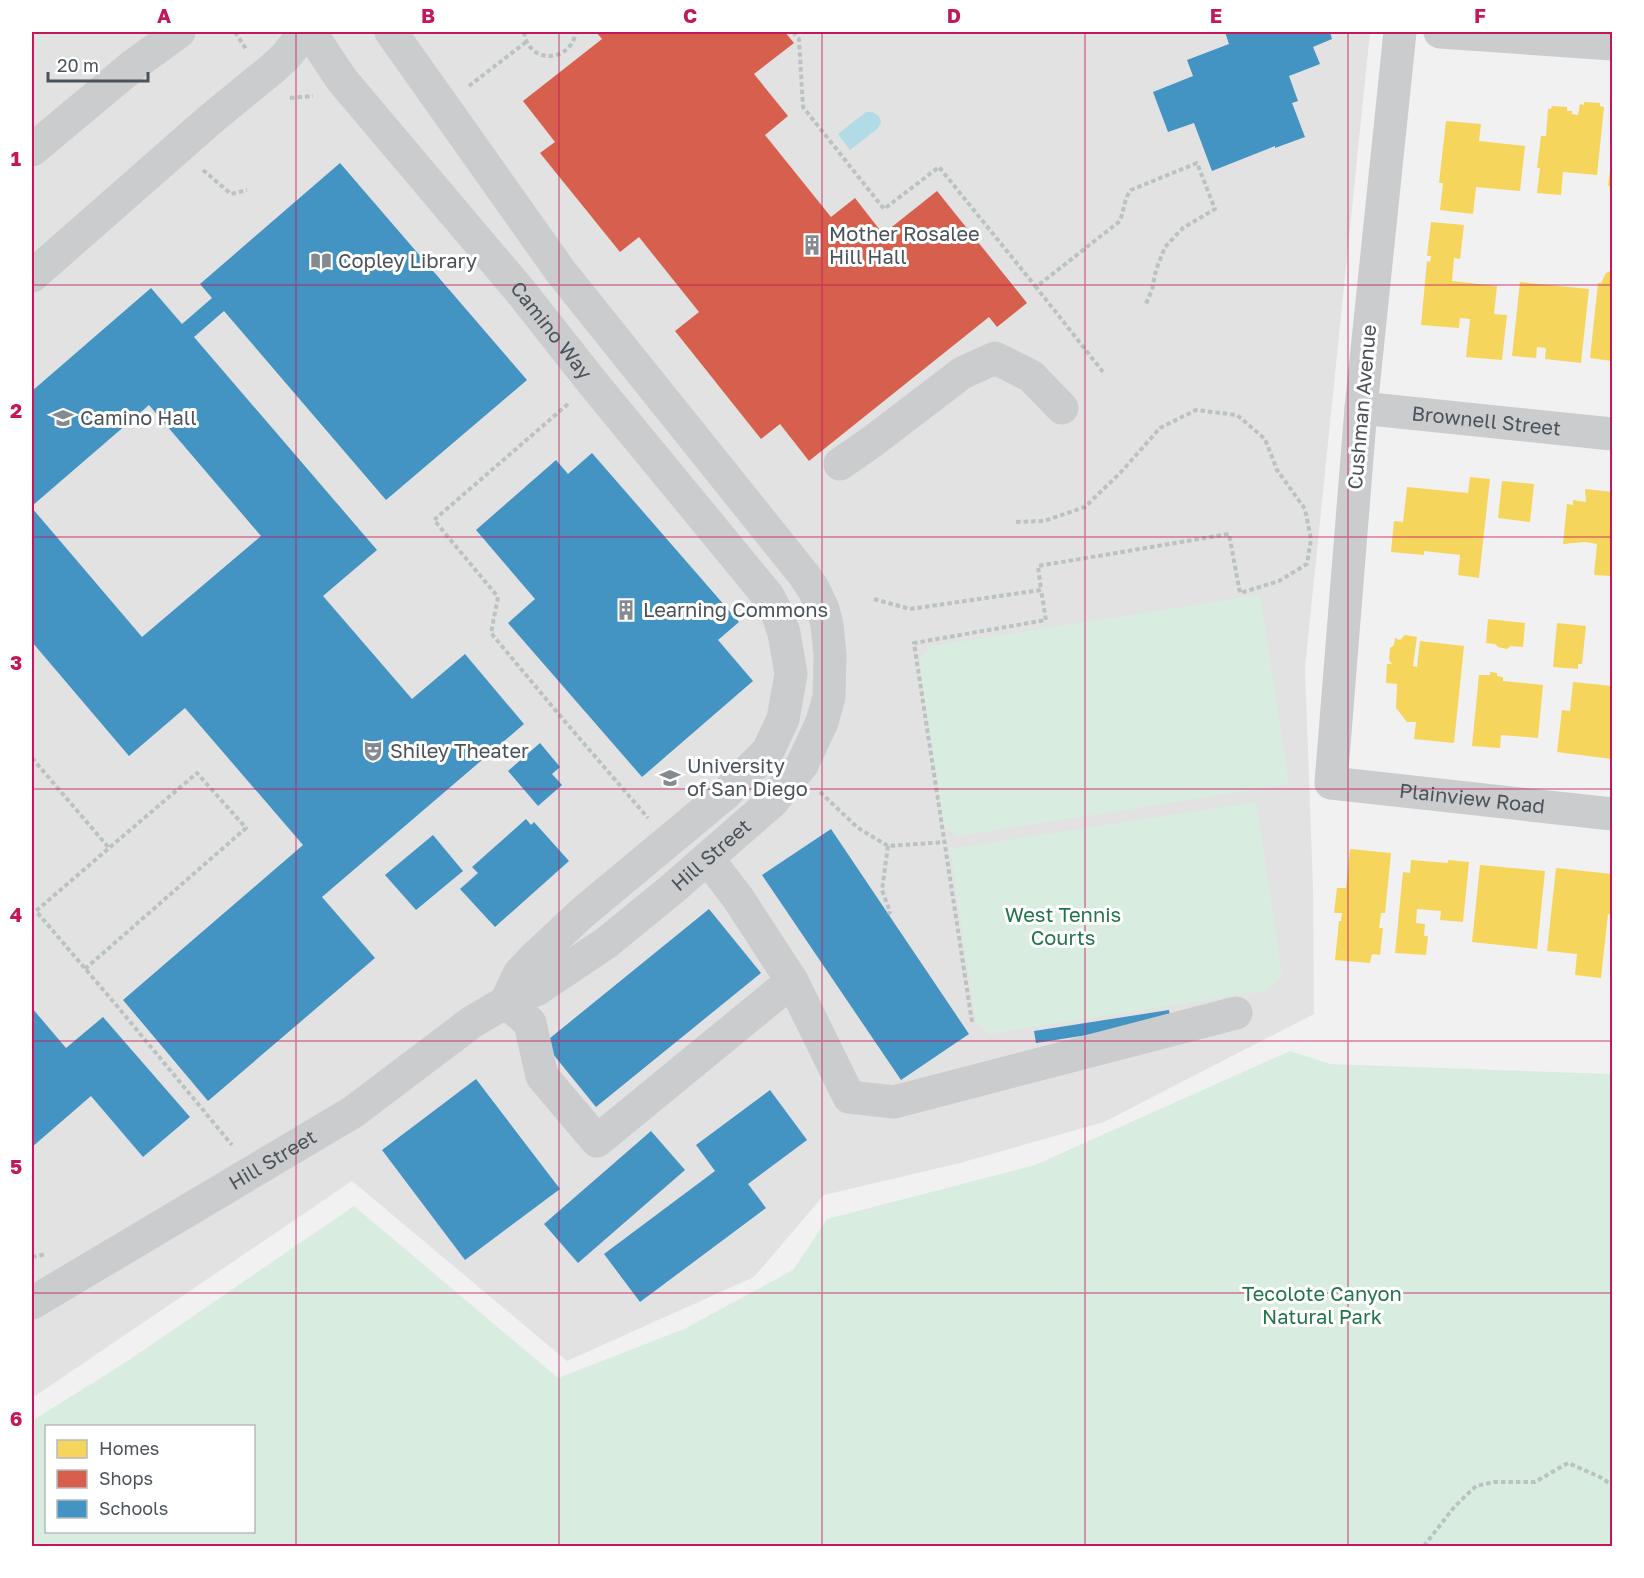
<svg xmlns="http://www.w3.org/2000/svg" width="1644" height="1578" viewBox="0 0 1644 1578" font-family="'Golos Text',sans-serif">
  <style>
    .education { fill: #e3e2e2 }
    .green { fill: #d8ede0; fill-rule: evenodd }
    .water { fill: #b1dbe6 }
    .homes { fill: #f6d55c }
    .shops { fill: #d6604d }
    .schools { fill: #4393c3 }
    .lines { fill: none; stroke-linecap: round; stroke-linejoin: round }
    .path { stroke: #bac3c1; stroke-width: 4; stroke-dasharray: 4.5 3; stroke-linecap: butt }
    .minor { stroke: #cbccce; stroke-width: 33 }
    .grid { fill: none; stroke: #c2185b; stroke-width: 1.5; stroke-opacity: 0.55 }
    .labels { text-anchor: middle; stroke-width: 6; stroke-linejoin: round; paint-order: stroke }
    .poi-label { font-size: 20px; fill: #4a525a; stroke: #fff; text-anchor: start }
    .street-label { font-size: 20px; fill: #4a525a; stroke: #fff }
    .park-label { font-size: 20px; fill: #23734c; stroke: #fff }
    .neatline { fill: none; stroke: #c2185b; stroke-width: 2 }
    .grid-label { font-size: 20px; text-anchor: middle; font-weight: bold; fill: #c2185b }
  </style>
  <rect width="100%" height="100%" fill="#f1f1f1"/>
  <path class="education" d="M32,32H1370L1305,668L1313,888L1314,1014L1104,1122L960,1163L824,1195L754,1277L567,1361L352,1181L32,1398Z"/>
  <path class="green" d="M1260,595L1289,784L958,836L944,827L919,661L931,646Z
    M1256,802L1282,974L1269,990L989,1034L976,1021L950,849Z
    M1290,1051L1330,1064L1612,1074V1546H32V1421L129,1360L354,1206L558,1378L684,1329L793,1270L827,1219L1035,1165ZM254,1426V1532H46V1426Z"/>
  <path class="water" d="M866,112C874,111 880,115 881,123L877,129L850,150L838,134Z"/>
  <path class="homes" d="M1584,102L1600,103V106L1604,107L1597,175L1563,172L1561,195L1537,193L1540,168H1537L1541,136H1546L1548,109H1551L1552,106L1567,107V111H1572V114L1578,115L1580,104L1584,105Z
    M1446,121L1481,124L1479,141L1525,146L1520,191L1476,187L1473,214L1440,210L1443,183H1439Z
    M1611,162H1612V186H1608Z
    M1431,222L1464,225L1460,259L1454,258L1452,281L1497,286L1494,314L1507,315L1502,360L1466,357L1470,319L1460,318L1459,328L1421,325L1427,261L1430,262L1431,256H1427Z
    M1612,270V361L1590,358L1598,283H1601L1606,273Z
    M1520,282L1589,289L1581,363L1545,359L1546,348L1537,347L1536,358L1512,356Z
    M1470,477L1490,479L1479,578L1458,575L1460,555L1424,551V555L1391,552L1394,521L1403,522L1407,487L1468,493Z
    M1502,481L1534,484L1530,522L1498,518Z
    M1585,489L1612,492V576L1594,575L1597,544L1585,542L1563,544L1567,504L1573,505V500L1586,502Z
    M1488,619L1525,623L1523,647L1511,646L1507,649L1498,647L1495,644L1486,643Z
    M1557,623L1586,626L1582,664H1578V669L1553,667Z
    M1405,635L1417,637L1413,666L1417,667L1420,641L1464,646L1454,743L1414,739L1416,722H1407L1396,708L1397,684L1386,683L1387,664H1392L1389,660L1390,648L1394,645L1395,638L1400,640Z
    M1490,672L1497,673V676L1503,677V681L1543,685L1538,738L1501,735L1500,748L1472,746L1479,675H1490Z
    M1573,682L1612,686V759L1557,752L1562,710L1570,711Z
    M1350,849L1391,853L1385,913H1381L1379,928H1383L1380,955L1372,954L1370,963L1335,960L1339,921H1341L1342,913H1334L1337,888H1346Z
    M1411,860L1448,863V860L1469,862L1463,922L1440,920L1441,911L1417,909L1416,923L1425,924L1424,936H1428L1426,955L1395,953L1403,872L1410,873Z
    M1480,865L1545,871L1537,949L1472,942Z
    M1556,868L1612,874V915L1608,914L1601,978L1575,975L1577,954L1547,951Z"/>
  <path class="shops" d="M596,32H785L794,43L754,74L788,116L765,135L831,217L855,198L883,234L937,191L1027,303L997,327L989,317L809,461L780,424L761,439L675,331L699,312L639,237L620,252L540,153L555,142L523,101L602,39Z"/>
  <path class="schools" d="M1225,32H1330L1332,39L1313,47L1320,64L1289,76L1298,101L1292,103L1305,137L1275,148V146L1212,171L1194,123L1168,132L1153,92L1193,76L1187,60L1229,44Z
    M340,163L527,380L386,500L224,311L194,337L377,550L323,596L412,699L465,654L524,724L322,897L375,958L208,1101L123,1000L303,845L185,708L129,756L32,642V508L142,637L261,536L149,405L32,506V391L151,288L182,324L212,298L200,284Z
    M592,453L739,622L718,640L753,681L642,777L508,623L535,599L476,530L556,460L568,474Z
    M540,743L560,767L552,774L562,785L538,806L508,771Z
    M526,819L531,825L534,822L569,861L495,927L460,889L478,873L472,867Z
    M831,829L969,1034L901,1080L762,875Z
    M433,835L463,871L416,910L385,875Z
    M709,909L761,973L596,1107L544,1043Z
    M32,1008L66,1048L103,1017L190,1117L143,1157L91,1096L32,1147Z
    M1169,1010L1171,1022L1036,1043L1034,1031Z
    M476,1079L560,1189L465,1260L382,1150Z
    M770,1090L807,1140L748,1184L766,1208L640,1302L604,1254L715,1171L696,1145Z
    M651,1131L685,1170L578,1263L544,1224Z"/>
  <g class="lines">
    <path class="path" d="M235,32L246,49
      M524,32C528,64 570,64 576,32
      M793,32L799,39L803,107L884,209L939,167L1036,287
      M469,86L526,42
      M290,98L313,96
      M203,170L231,194L247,190
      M1103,372L1036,287L1120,221C1124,210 1124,199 1131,190L1197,163L1215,209L1183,228L1165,247L1156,270L1152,290L1145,306
      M568,404L434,520L498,597L491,633L556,711L648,818
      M874,599L910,609L1041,590L1038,566L1229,534L1240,593L1279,581L1307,564L1311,539L1305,509L1277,470L1265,439L1237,415L1196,410L1160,428L1121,472L1085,507L1044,521L1014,522
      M32,758L109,848L36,911L117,1006L232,1145
      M820,792L858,828L888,846L945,842
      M888,846L882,890L890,912L888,914
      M85,969L246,828L197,773L109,848
      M972,1022L914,643L1046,620L1041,590
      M32,1257L46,1254
      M1424,1546L1455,1506L1476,1486L1494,1482H1535L1568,1463L1600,1477L1612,1485"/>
    <g class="minor">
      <path id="s1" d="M310,32L342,80L521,292L592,382L768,596L777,613L784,633L791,674L783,719L768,751L725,794L582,913L533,959L519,974L506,1002"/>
      <path id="s2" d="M1400,32L1361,408L1331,783L1612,814"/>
      <path d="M1440,32L1612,44"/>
      <path d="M32,150L135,64L179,32"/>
      <path d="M32,276L212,118L272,69L286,56L305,32"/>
      <path id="s3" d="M1361,408L1612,434"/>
      <path d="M840,464L873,441L962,373L995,358L1031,376L1062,408"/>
      <path d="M708,859L738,898L792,981L849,1097L894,1102L1236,1013"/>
      <path d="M506,1002L530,1023L542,1076L597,1141L792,981"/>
      <path id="s4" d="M32,1303L353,1112L472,1022L506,1002L536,990L606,943L671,890L773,801L802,765L822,722L829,697L830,654L827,625L823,609L814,590L804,575L561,272L391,32"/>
    </g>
  </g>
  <path class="grid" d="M296,32V1546M559,32V1546M822,32V1546M1085,32V1546M1348,32V1546M32,285H1612M32,537H1612M32,789H1612M32,1041H1612M32,1293H1612"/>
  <defs>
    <g id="building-bare" transform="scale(1.62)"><path d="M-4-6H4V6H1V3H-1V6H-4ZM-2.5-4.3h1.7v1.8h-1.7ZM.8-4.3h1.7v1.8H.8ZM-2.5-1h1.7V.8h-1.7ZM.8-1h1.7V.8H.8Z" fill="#848a8f" stroke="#fff" stroke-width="2.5" paint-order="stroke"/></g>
    <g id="library-bare" transform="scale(1.62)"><path d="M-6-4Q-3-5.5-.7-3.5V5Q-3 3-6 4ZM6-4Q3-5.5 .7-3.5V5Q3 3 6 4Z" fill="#848a8f" stroke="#fff" stroke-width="2.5" paint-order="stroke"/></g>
    <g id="university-bare" transform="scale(1.62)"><path d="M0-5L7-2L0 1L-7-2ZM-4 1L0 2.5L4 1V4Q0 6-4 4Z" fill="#848a8f" stroke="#fff" stroke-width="2.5" paint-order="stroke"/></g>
    <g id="theatre-bare" transform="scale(1.62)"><path d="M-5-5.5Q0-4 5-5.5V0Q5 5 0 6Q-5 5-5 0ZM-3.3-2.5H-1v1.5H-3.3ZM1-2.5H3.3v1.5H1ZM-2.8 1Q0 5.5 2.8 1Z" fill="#848a8f" stroke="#fff" stroke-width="2.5" paint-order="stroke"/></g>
  </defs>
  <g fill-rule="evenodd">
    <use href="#building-bare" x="812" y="245"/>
    <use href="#library-bare" x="321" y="261"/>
    <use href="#university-bare" x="63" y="418"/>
    <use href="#building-bare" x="626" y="610"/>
    <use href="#theatre-bare" x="373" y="751"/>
    <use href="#university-bare" x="670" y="778"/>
  </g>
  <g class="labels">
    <g class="poi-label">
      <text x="829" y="241">Mother Rosalee<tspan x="829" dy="23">Hill Hall</tspan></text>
      <text x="338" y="268">Copley Library</text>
      <text x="80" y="425">Camino Hall</text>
      <text x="643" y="617">Learning Commons</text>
      <text x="390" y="758">Shiley Theater</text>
      <text x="687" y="773">University<tspan x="687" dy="23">of San Diego</tspan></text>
    </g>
    <g class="street-label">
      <text dy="7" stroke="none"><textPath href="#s1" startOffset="384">Camino Way</textPath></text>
      <text transform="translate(1362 407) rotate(-85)" y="7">Cushman Avenue</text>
      <text dy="7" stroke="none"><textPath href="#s3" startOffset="126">Brownell Street</textPath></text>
      <text dy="7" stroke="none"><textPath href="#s2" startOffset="896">Plainview Road</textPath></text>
      <text dy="7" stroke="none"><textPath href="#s4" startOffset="816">Hill Street</textPath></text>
      <text dy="7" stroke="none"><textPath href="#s4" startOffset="280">Hill Street</textPath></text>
    </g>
    <g class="park-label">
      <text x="1063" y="922">West Tennis<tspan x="1063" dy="23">Courts</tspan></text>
      <text x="1322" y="1301">Tecolote Canyon<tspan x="1322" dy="23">Natural Park</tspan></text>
    </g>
  </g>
  <rect width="1644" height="1578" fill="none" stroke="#ffffff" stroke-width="66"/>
  <rect x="45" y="1425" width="210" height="108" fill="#ffffff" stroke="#b7babd" stroke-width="1.5"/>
  <rect x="57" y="1440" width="30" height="18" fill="#f6d55c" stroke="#b7babd" stroke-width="1.5"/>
  <text x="99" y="1455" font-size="18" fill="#4a525a">Homes</text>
  <rect x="57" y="1470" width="30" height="18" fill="#d6604d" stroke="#b7babd" stroke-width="1.5"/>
  <text x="99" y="1485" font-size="18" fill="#4a525a">Shops</text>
  <rect x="57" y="1500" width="30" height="18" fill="#4393c3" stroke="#b7babd" stroke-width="1.5"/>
  <text x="99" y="1515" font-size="18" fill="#4a525a">Schools</text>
  <path d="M48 72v9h100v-9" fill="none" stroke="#4a525a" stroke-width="3"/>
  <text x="57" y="72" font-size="18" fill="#4a525a" stroke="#ffffff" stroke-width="4.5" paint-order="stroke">20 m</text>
  <rect x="33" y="33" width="1578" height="1512" class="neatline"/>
  <g class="grid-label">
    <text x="164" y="23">A</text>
    <text x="428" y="23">B</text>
    <text x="690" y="23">C</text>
    <text x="954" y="23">D</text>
    <text x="1216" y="23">E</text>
    <text x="1480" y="23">F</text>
    <text x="16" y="166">1</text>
    <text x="16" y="418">2</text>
    <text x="16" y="670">3</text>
    <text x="16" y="922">4</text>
    <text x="16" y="1174">5</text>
    <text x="16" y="1426">6</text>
  </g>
</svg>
